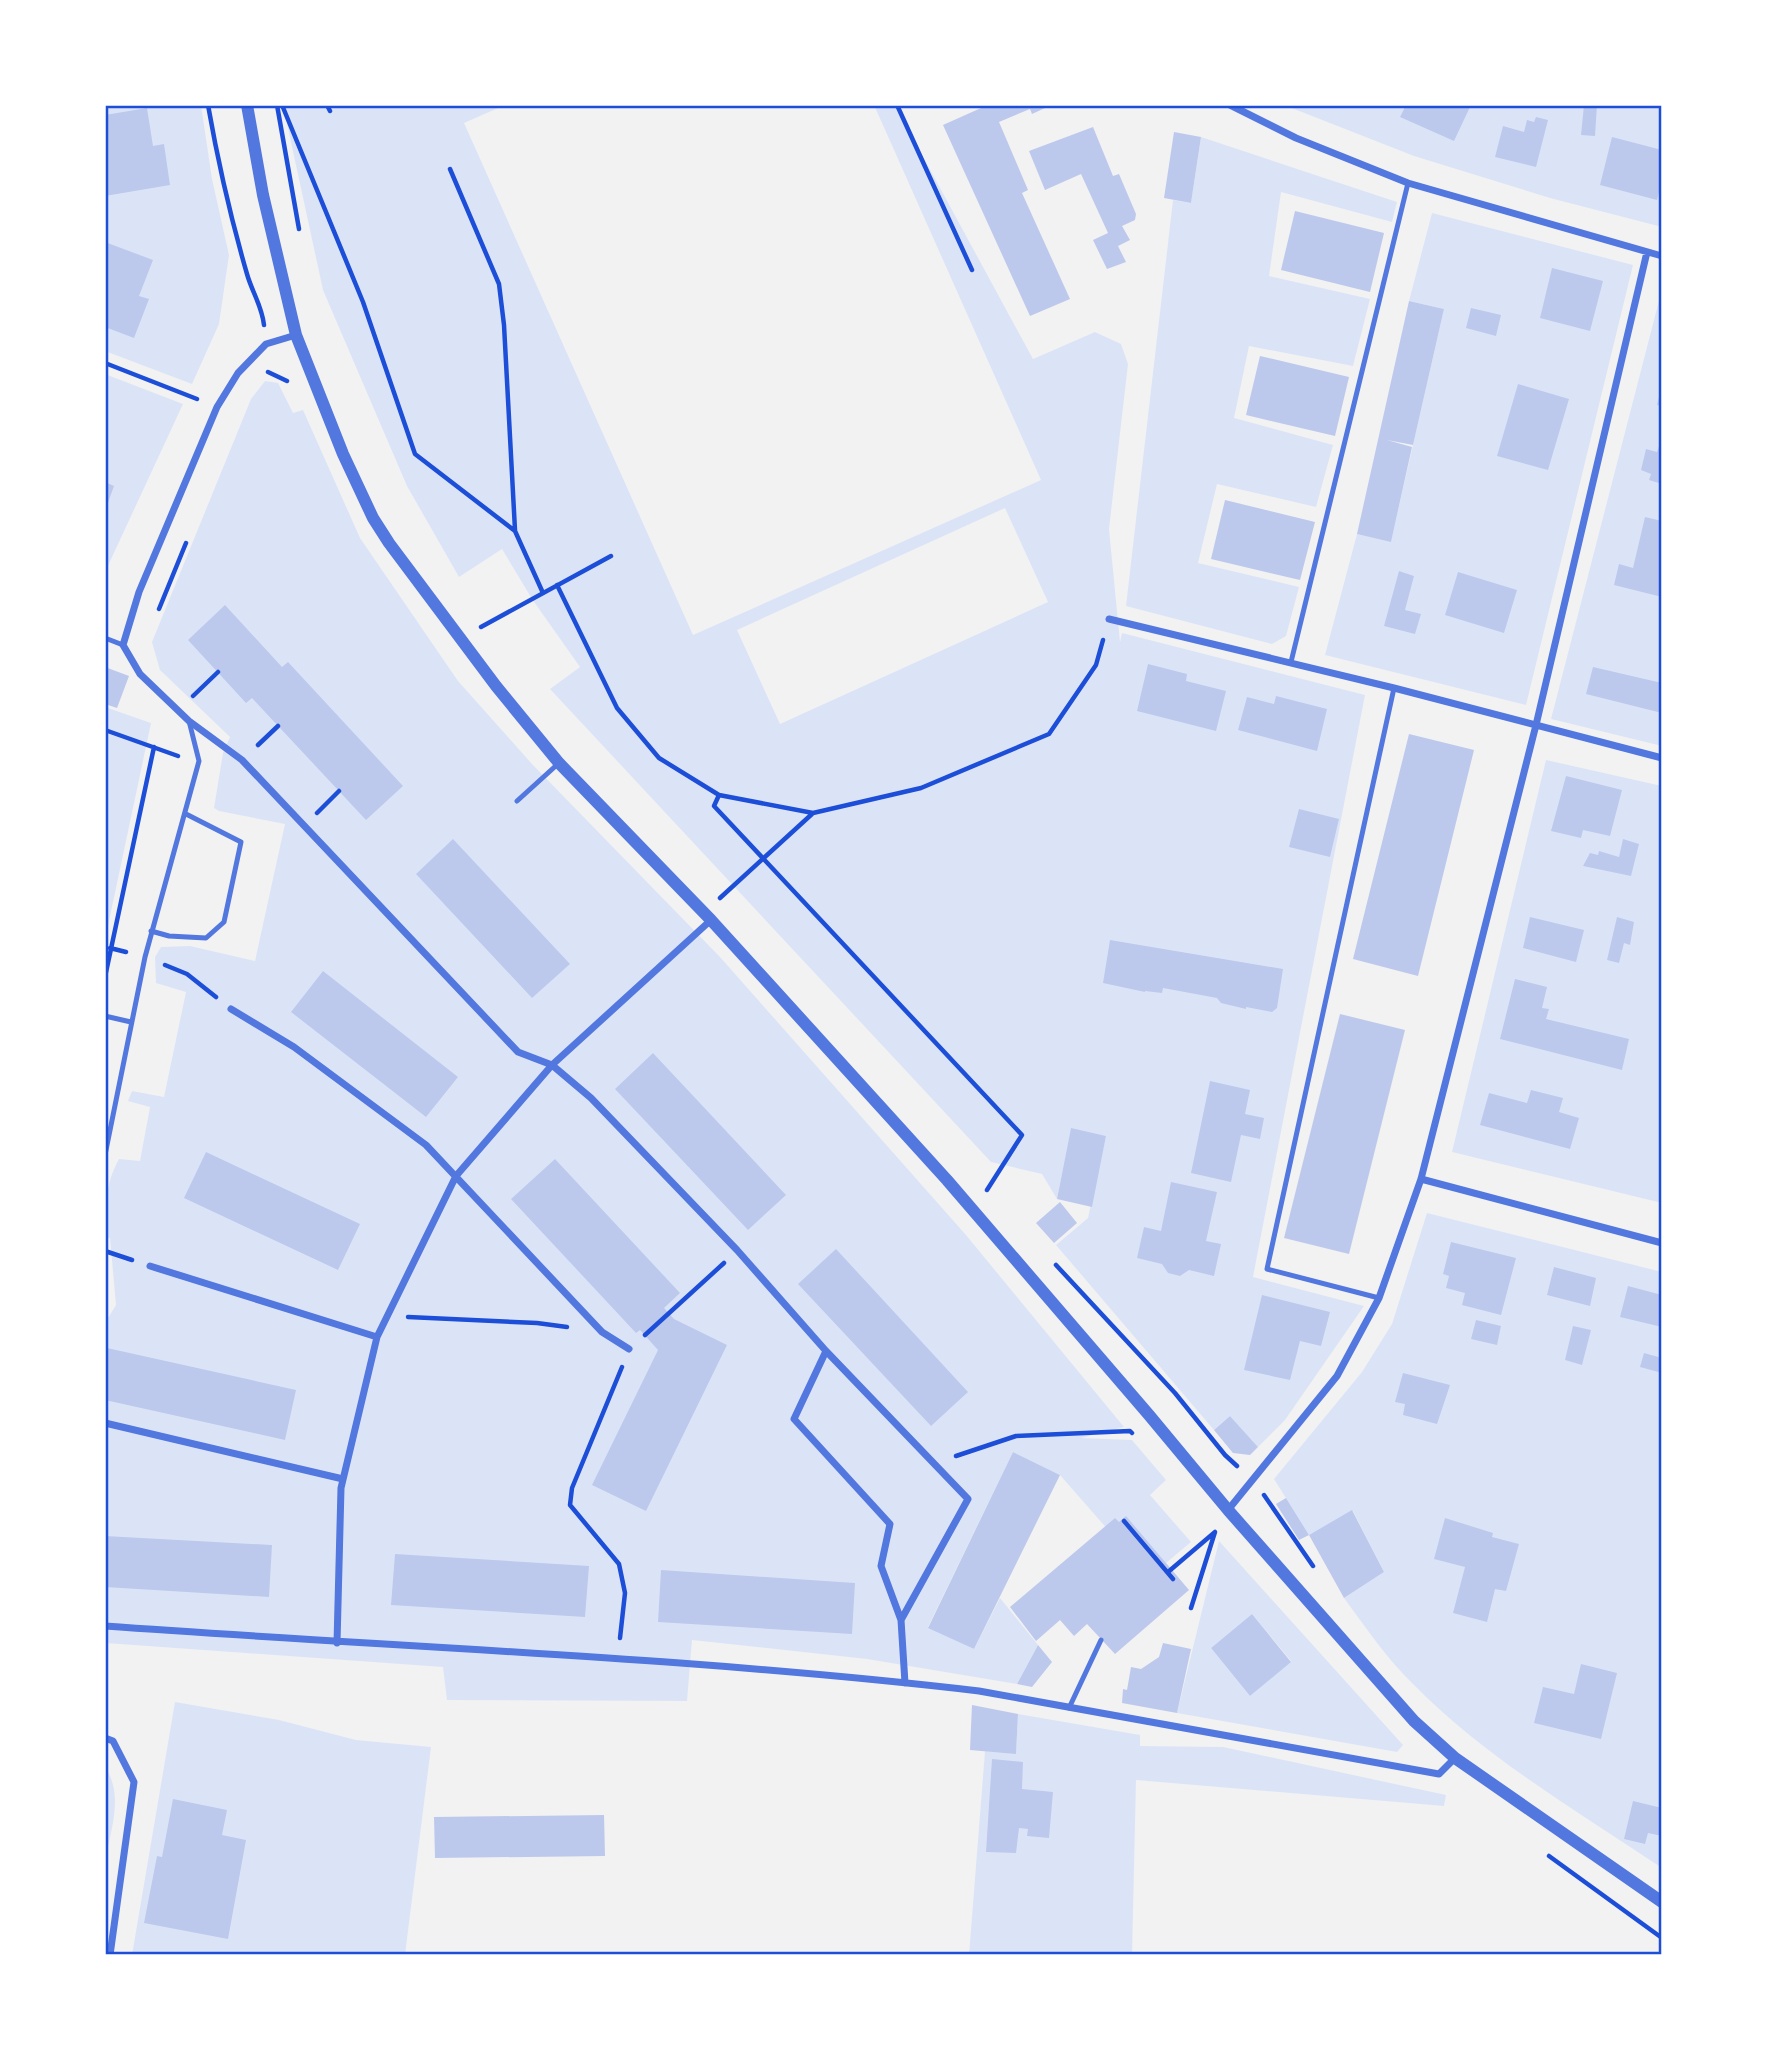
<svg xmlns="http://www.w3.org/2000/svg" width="1767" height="2060" viewBox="0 0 1767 2060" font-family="Arial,sans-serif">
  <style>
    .green { fill: #dbe4f7; fill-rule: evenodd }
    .building { fill: #bdc9ec }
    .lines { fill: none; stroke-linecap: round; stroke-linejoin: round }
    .path { stroke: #1d4ed8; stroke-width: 4.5 }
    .service { stroke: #5277de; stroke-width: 5 }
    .minor { stroke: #5277de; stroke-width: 7 }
    .tertiary { stroke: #5277de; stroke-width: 12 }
    .neatline { fill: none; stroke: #1d4ed8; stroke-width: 2.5 }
  </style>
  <rect width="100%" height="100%" fill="#f2f2f2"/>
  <path class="green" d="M105,105H201L212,179L229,255L219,324L192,384L105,351Z
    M283,105H505L464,123L693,635L1041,480L874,105H895L1033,359L1095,332L1121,344L1128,364L1109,529L1120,642L1122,633L1365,695L1253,1277L1364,1306L1285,1420L1258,1447L1230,1416L1214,1430L1056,1245L1088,1218L1106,1136L1071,1129L1057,1199L1042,1174L991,1162L550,689L580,667L532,599L502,549L459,577L407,486L323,290ZM1005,508L1048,602L780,724L737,630Z
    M1284,105H1662V227L1550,198L1414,156Z
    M1201,137L1397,202L1392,222L1281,192L1269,276L1370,299L1353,366L1249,346L1234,418L1333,445L1316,507L1217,484L1198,563L1299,587L1286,636L1272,644L1126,606L1173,200L1191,203Z
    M1432,213L1633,265L1526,705L1325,655L1357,534L1391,541L1444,309L1409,301Z
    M1662,289V746L1551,719Z
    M105,374L183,404L106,570L105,569Z
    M265,381L278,383L293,413L303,410L360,538L458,681L532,764L720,957L966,1235L1124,1427L1081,1438L1132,1440L1166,1480L1150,1495L1191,1542L1166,1563L1126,1517L1109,1531L1060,1475L1013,1452L928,1627L974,1649L1000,1598L1038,1645L1017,1684L867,1659L692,1640L687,1701L447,1700L443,1667L105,1643V1323L116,1305L110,1238L105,1237C105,1209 105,1184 119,1159L140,1161L150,1107L128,1101L132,1091L164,1097L186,992L156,983L155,957L161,947L190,946L255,961L285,824L219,811L214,808L223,753L230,737L160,670L152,642L251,399Z
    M105,707L151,723L105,940Z
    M1546,760L1662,786V1203L1452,1152Z
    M1427,1213L1662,1272V1868C1577,1811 1486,1758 1414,1685C1387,1659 1366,1628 1344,1598L1384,1572L1353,1511L1309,1535L1274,1479L1362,1372L1392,1324Z
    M1219,1541L1403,1745L1397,1752L1177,1713ZM1252,1614L1291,1661L1250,1696L1211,1648Z
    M175,1702L279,1720L356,1740L431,1747L405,1955H132Z
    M1018,1714L1140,1735V1746L1223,1747L1446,1795L1444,1806L1136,1780L1132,1955H969L985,1751L1016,1753Z
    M105,1767C124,1794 111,1830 105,1861Z"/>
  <path class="building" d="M980,105H1043L1045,108L1032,114L1030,109L999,122L1028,190L1022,193L1070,299L1030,316L943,125L981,108Z
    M1406,105H1466L1470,107L1454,141L1400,117Z
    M1584,105H1597L1595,136L1581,135Z
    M147,108L153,146L164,144L170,185L105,196V115Z
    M1536,117L1548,120L1536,167L1495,157L1503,126L1524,132L1527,120L1534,122Z
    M1093,127L1113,176L1119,174L1136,214L1135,220L1122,226L1130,240L1118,246L1126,262L1107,269L1093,240L1108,233L1081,174L1045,190L1029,151Z
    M1174,132L1201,137L1191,203L1164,198Z
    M1612,137L1662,150V180L1657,200L1600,185Z
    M1295,211L1384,233L1370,292L1281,270Z
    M105,242L153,260L139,296L149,299L134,338L105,327Z
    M1552,268L1603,281L1590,331L1540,318Z
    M1409,301L1444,309L1413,445L1387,440L1412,447L1391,542L1357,534Z
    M1471,308L1501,315L1496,336L1466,328Z
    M1260,356L1349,377L1335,436L1246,415Z
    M1518,384L1569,399L1548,470L1497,456Z
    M1661,388H1662V406L1657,405Z
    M1661,440H1662V484L1649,480L1651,474L1641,470L1646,449L1657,452Z
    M105,482L114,486L105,511Z
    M1225,500L1315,522L1300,580L1211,559Z
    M1645,517L1662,521V597L1614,585L1619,564L1633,568Z
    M1399,571L1414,576L1405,610L1421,614L1415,634L1384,626Z
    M1458,572L1517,590L1504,633L1445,615Z
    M225,605L282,667L288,662L403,786L366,820L252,698L246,703L188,640Z
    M1148,664L1187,674L1186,681L1226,691L1216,731L1137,711Z
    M105,667L129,676L117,708L105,704Z
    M1593,667L1662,683V713L1586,694Z
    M1276,696L1327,709L1317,751L1238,730L1247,697L1274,704Z
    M1409,734L1474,750L1418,976L1353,959Z
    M1566,776L1622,790L1610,836L1583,830L1581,838L1551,831Z
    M1299,809L1339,819L1330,857L1289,847Z
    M453,839L570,964L532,998L416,874Z
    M1623,839L1639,844L1631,876L1583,866L1590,853L1598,855L1599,851L1619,857Z
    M1530,917L1584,930L1576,962L1523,948Z
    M1617,917L1634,922L1630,945L1624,943L1619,963L1607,960Z
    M1110,940L1283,969L1277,1008L1272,1012L1246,1007V1009L1221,1003L1217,998L1163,988L1162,993L1145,991V992L1103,983Z
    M323,971L458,1077L426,1117L291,1012Z
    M1515,979L1547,987L1542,1008L1549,1009L1546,1019L1629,1039L1622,1070L1500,1039Z
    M1340,1014L1405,1030L1349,1254L1284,1238Z
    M653,1053L786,1195L748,1230L615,1089Z
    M1210,1081L1250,1090L1245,1114L1264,1118L1260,1139L1241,1135L1231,1182L1191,1173Z
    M1531,1090L1563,1098L1559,1112L1579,1118L1570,1149L1480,1125L1489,1093L1527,1103Z
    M1071,1128L1106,1136L1092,1207L1057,1199Z
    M206,1152L360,1224L338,1270L184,1198Z
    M555,1159L680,1293L664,1308L674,1319L727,1345L646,1511L592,1485L658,1350L640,1330L636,1333L511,1199Z
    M1171,1182L1217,1192L1206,1241L1221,1244L1214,1276L1189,1270L1180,1276L1168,1273L1162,1264L1137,1258L1144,1227L1161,1231Z
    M1060,1202L1077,1223L1054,1243L1036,1223Z
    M1451,1242L1516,1258L1501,1315L1462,1305L1465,1293L1446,1288L1449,1276L1443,1274Z
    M836,1249L968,1392L931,1426L798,1284Z
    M1554,1267L1596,1278L1590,1306L1547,1295Z
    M1628,1286L1662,1295V1327L1620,1317Z
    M1262,1295L1330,1312L1321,1346L1300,1341L1290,1380L1244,1370Z
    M1476,1320L1501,1326L1497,1345L1471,1339Z
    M1573,1326L1591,1330L1582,1365L1565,1360Z
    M107,1348L296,1390L285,1440L105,1400Z
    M1644,1353L1662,1358V1373L1640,1367Z
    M1403,1373L1450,1385L1437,1424L1403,1415L1405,1404L1395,1402Z
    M1230,1416L1258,1447L1250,1455L1233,1453L1214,1430Z
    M1013,1452L1060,1475L974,1649L928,1628Z
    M1286,1498L1309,1535L1299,1540L1276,1504Z
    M1352,1510L1384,1572L1344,1598L1309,1535Z
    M1126,1516L1189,1590L1115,1654L1087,1624L1074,1636L1060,1620L1036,1641L1010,1607L1115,1518L1119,1522Z
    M1445,1518L1493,1533L1492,1537L1519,1544L1506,1591L1495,1589L1487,1622L1453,1613L1465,1567L1434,1559Z
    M105,1536L272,1545L269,1597L105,1587Z
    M395,1554L589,1566L585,1617L391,1605Z
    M661,1570L855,1583L852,1634L658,1622Z
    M1252,1614L1291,1662L1250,1696L1211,1648Z
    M1163,1643L1191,1649L1177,1713L1122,1703L1123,1689L1127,1690L1131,1667L1141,1669L1159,1657Z
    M1038,1645L1052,1662L1032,1687L1017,1684Z
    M1581,1664L1617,1673L1601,1739L1534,1723L1543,1687L1574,1694Z
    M972,1705L1018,1714L1016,1754L970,1750Z
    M992,1759L1023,1762L1022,1789L1053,1792L1049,1838L1027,1836L1028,1829L1019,1828L1016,1853L986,1852Z
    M173,1799L227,1810L222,1835L246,1840L228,1939L144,1923L157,1856L162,1857Z
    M1633,1801L1662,1808V1836L1648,1833L1645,1844L1624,1839Z
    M604,1815L605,1856L435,1858L434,1817Z"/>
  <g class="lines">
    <path class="path" d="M208,105C218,162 231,219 247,274C252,292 262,306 264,325
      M277,105L299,229
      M282,105L363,302L415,454L515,531L543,593
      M327,105L330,111
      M897,105L972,270
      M450,169L499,284L504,325L515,530
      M105,363L197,399
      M268,372L287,381
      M557,585L617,708L659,758L719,795L813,813L921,788L1049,734L1096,665L1103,640
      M159,609L186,543
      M481,627L611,556
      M193,696L218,672
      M105,730L178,756
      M258,745L278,726
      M719,795L714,806L1022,1135L987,1190
      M317,813L339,791
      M720,898L812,814
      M110,948L126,952
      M165,965L187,974L216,997
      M105,977L154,747
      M105,1251L132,1260
      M1056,1265L1175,1393L1225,1455L1237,1466
      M408,1317L537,1323L567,1327
      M645,1335L724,1263
      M956,1456L1016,1436L1130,1431L1132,1433
      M1264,1495L1313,1566
      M1124,1521L1173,1579
      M1168,1572L1215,1532L1191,1608
      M620,1638L625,1593L619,1564L570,1505L572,1488L622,1367
      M1549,1856L1662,1938"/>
    <path class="service" d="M105,638L123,645
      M1291,662L1408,183
      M517,801L559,763
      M151,931L169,936L206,938L224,922L241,842L186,814
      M105,1016L131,1022
      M105,1155L145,957L199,761L189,721
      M1379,1298L1267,1269L1394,688
      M1069,1708L1101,1640"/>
    <path class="minor" d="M1230,105L1296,138L1408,183L1662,256
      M296,335L266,344L238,373L217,407L139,592L123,645L140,674L189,721L242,760L518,1052L552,1065L591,1098L737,1250L826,1351L968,1499L901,1620L905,1683
      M1109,619L1394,688L1662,758
      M231,1009L294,1047L426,1145L602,1332L629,1349
      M1421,1179L1662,1243
      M150,1266L377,1337
      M826,1351L794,1419L890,1524L881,1566L901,1620
      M105,1423L343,1479
      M1228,1510L1337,1376L1379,1298L1421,1179L1536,725L1647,252
      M105,1626C396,1647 689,1657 979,1691L1439,1774L1455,1758
      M337,1643L341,1488L377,1337L456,1176L552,1065L711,920
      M105,1738L113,1741L134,1782L110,1955"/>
    <path class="tertiary" d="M247,105L263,195L296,335L343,454L373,518L389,543L496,686L559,763L711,920L947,1180L1149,1415L1228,1510L1414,1721L1455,1758L1662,1902"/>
  </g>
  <rect width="1767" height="2060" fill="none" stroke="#ffffff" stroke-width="214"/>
  <rect x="107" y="107" width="1553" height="1846" class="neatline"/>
</svg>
